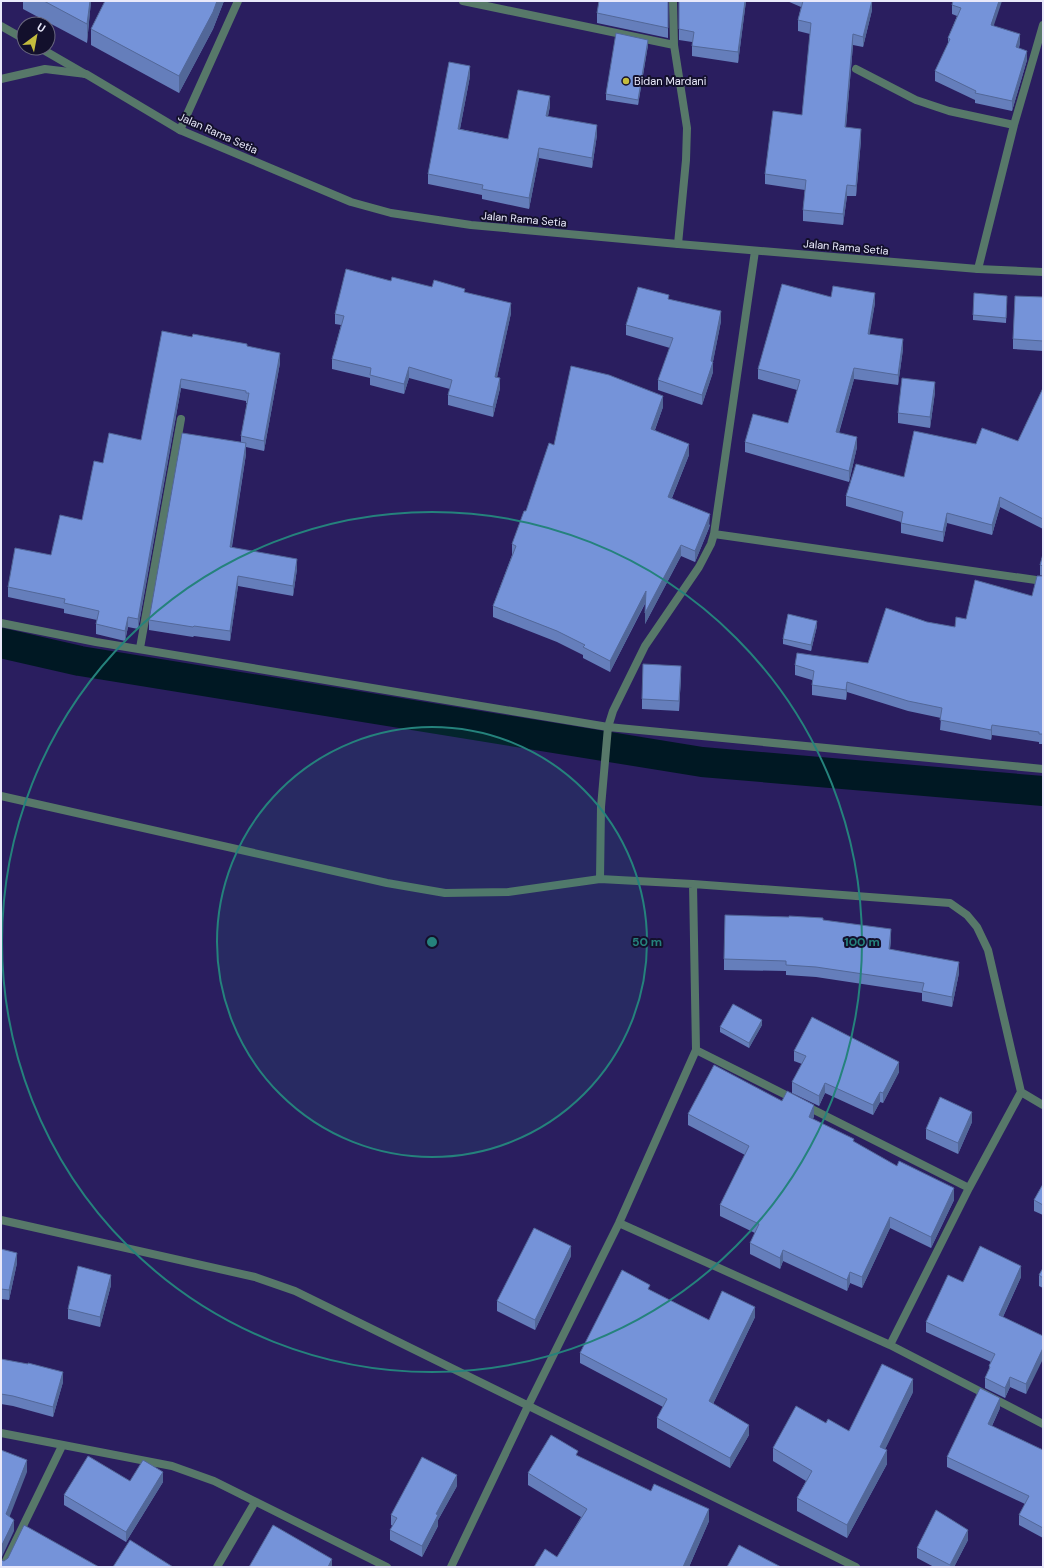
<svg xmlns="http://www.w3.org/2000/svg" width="1044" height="1568" viewBox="0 0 1044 1568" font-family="'DM Sans',sans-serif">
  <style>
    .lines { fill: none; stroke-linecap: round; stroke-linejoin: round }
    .canal { stroke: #001823; stroke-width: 30 }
    .service { stroke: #577869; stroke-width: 8 }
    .minor { stroke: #577869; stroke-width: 8 }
    .tertiary { stroke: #577869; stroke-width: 8 }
    .wall { fill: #657ebb }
    .shaded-wall { fill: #526798 }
    .building { fill: #7593d9; stroke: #526798 }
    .ring { fill: none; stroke: #25827c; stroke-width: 2 }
    .poi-dot { fill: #c4bc3d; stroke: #13102c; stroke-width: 1.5 }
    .labels { text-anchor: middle; stroke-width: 4; stroke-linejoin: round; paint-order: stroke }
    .poi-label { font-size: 11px; fill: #e9e9fa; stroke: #13102c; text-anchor: start }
    .street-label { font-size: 11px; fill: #e9e9fa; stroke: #13102c }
    .centre { fill: #25827c; stroke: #13102c; stroke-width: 2 }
    .ring-label { font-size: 12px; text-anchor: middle; font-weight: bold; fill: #25827c; stroke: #13102c; stroke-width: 4; stroke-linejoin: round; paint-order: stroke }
  </style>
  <rect width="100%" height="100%" fill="#2a1e5f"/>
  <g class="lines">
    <path class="canal" d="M1,643L80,661L702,762L1043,791"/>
    <path class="service" d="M140,648L181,419"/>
    <path class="minor" d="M463,1L674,45
      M673,1L674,45L687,128L686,160L678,244
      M1,26L24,39
      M40,48L85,74
      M856,69L916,100L949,111L1014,125
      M180,130L238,1
      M755,251L714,534L1043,581
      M978,269L1014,125L1043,25
      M1,623L96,642L608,727L1043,769
      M1,796L387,883L445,893L508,892L600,879L693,884L696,1050L619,1223L528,1406L451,1567
      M600,879L601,807L608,727L613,711L645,646L699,567L711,544L714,534
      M693,884L950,903L967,915L977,927L988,950L1021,1092L1043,1105
      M696,1050L794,1099
      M804,1105L969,1188
      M1,1220L255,1277L295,1291L856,1567
      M619,1223L890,1345L1043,1424
      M890,1345L969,1188L1021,1092
      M1,1433L172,1466L214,1481L387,1567
      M3,1567L62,1446
      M217,1567L255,1502"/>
    <path class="tertiary" d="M1,79L45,69L86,74L180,130L351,202L391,213L471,225L678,244L978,269L1043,272"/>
  </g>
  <path class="wall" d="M23,1H91L87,43L23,9Z
    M105,1H224L213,29L179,93L91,45V29Z
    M668,1V38L597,23V13Z
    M679,1H746L738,63L692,56V42L679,40Z
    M787,1H872V10L863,47L853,45L846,127L861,140L856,196H847L843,225L803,221V210L805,190L765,184V174L802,115L810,34L798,31V20L801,7Z
    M953,1L994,26L1020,43L1019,48L1027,60L1012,111L975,103V100L935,81V71L948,44V38L957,16L952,14V5Z
    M648,45L638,105L606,100V94Z
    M470,76L460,129L508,139L550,106L548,116L597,135L592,168L539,158L529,209L482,199V195L428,184V174Z
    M391,281L465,292L511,313L497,377L500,388L493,417L448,405V395L450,389L409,378L404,394L370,385V378L332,369V359L341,325L335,324V314Z
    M831,297L875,303L869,335L903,349L898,385L854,379L839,433L857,447L849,482L745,452V442L788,423L797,390L758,379V369Z
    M1043,297V351L1013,349V339Z
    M669,299L721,321L713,361V372L702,405L658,390V380L670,348L626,335V325Z
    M1007,301L1006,323L973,320V315Z
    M192,337L247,347L280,363L264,451L246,447V454L232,547L297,569L293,596L238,586L230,641L194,636L193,637L149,630V620L241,442V436L247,403H246V401L181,388L138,629L128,627L125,641L96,634V624L97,620L64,613V609L8,597V587L51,555L82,520L103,463L141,440Z
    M1043,388V529L1000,507L992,535L947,523L943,542L901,533V522L846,506V496L904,477L976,444L1018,441Z
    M935,392L930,428L898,423V413Z
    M663,407L655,430L689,455L672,498L710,525L709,528L695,562L681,556L645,624L646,602L610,672L583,658V655L557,642L493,617V606L512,555V544L554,445Z
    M1043,554V576L1040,575V565Z
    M1043,576V744H1039V742L992,735L991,740L940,730L941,718L908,711L847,692L846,700L812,695V680L795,675V665L868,663L927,622L955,627L966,619L1032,596Z
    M817,626L811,651L783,644V639Z
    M681,676L679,711L642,709V699Z
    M823,920L891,939L890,949L959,973L952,1007L922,1001V993L816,977L786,975V971L724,970V959Z
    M762,1025L749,1048L720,1032V1027Z
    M794,1051L899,1072L883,1103L880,1102L873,1115L825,1093L819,1106L792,1093V1082L802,1064L794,1061Z
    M782,1101L814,1116L813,1119L954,1200L931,1248L890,1228L862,1288L850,1283L847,1291L783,1261L780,1269L750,1254V1243L755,1233L720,1216V1205L745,1155L688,1125V1114Z
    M972,1122L958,1154L926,1139V1129Z
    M1043,1184V1215L1034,1211V1200Z
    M1,1249L17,1263L9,1300L1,1299Z
    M571,1256L535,1330L497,1311V1301Z
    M1043,1268V1288L1039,1286V1275Z
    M1021,1277L1003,1317L1043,1336L1026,1394L1010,1387L1005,1398L985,1388V1378L989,1371V1366L991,1362L926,1332V1322Z
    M111,1285L100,1327L68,1319V1309Z
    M650,1290L709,1320L755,1317L713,1404L749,1435L730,1468L657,1428V1418L663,1407L580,1363V1353Z
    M1,1359L63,1382L53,1417L13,1406L1,1404Z
    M913,1392L885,1449L887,1464L847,1538L797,1511V1498L806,1481L773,1461V1448L826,1423L849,1431Z
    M1000,1408L992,1426L1043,1450V1538L1019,1525V1515L1025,1504L947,1467V1457Z
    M578,1456L709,1521L689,1567H534L557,1557L581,1517L528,1485V1473Z
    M130,1481L163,1482L126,1542L64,1505V1495Z
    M457,1486L438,1520V1526L422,1557L390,1540V1530L393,1526L391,1525V1515Z
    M968,1540L954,1567H934L917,1558V1548Z"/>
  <path class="shaded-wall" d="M90,1H91L87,43V24Z
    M217,1H224L213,29L179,93V76Z
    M745,1H746L738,63V52Z
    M872,1V10L863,47V37Z
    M999,1H1002L991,34V25Z
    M853,34V45L845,138V127Z
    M1020,34V43L1016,56V47Z
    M648,40V45L638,105V100Z
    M1027,51V60L1012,111V101Z
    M470,66V76L458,139V129Z
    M550,96V106L546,126V116Z
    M597,125V135L592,168V158Z
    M861,129V140L856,196V186Z
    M539,148V158L529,209V198Z
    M847,185V196L843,225V214Z
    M875,293V303L868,345V334Z
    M511,303V313L495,387V377Z
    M721,311V321L712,367L713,362V372L702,405V395L711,361Z
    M903,339V349L898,385V375Z
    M280,353V363L264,451V441Z
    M409,367V378L404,394V384Z
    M854,368V379L836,442V432Z
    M500,378V388L493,417V407Z
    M181,379V388L138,629V619Z
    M935,382V392L930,428V417Z
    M663,396V407L651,440V429Z
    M857,437V447L849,482V471Z
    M246,443V454L230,557V547Z
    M689,444V455L668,507V497Z
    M1000,497V507L992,535V525Z
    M947,513V523L943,542V532Z
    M710,514L709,528L695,562V551Z
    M681,545V556L645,624V613Z
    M297,559V569L293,596V586Z
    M238,576V586L230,641V631Z
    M646,591V601L610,672V661Z
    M128,617V627L125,641V631Z
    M817,621V626L811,651V645Z
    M681,666V676L679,711V701Z
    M847,682V692L846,700V690Z
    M992,725V735L991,740V730Z
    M891,929V939L889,959V949Z
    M959,962V973L952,1007V997Z
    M762,1020V1025L749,1048V1043Z
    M899,1062V1072L883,1103V1093Z
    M825,1083V1093L819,1106V1096Z
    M880,1092V1102L873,1115V1105Z
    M814,1105V1116L809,1128V1117Z
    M972,1112V1122L958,1154V1143Z
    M954,1188V1200L931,1248V1237Z
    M890,1217V1228L862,1288V1277Z
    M571,1246V1256L535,1330V1320Z
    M783,1250V1261L780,1269V1258Z
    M17,1253V1263L9,1300V1290Z
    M1021,1266V1277L999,1325V1315Z
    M850,1272V1283L847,1291V1280Z
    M111,1275V1285L100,1327V1317Z
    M755,1307V1317L709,1412V1401Z
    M1043,1348V1359L1026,1394V1384Z
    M63,1372V1382L53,1417V1407Z
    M1010,1377V1387L1005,1398V1388Z
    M913,1379V1392L880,1460V1447Z
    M1000,1398V1408L988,1434V1424Z
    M749,1425V1435L730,1468V1458Z
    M887,1450V1464L847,1538V1525Z
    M27,1460V1472L6,1526V1514Z
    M163,1472V1482L126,1542V1532Z
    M457,1475V1486L438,1520V1526L422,1557V1546L436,1514Z
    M709,1509V1521L689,1567H683Z
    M14,1520V1531L1,1559V1547Z
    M968,1530V1540L954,1567H950V1565Z
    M332,1559V1567H328Z"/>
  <path class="building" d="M44,1H90L87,24Z
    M105,1H217L213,12L179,76L91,29Z
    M599,1H668V28L597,13Z
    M679,1H745L738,52L692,46L694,32L679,29Z
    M803,1H872L863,37L853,34L845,127L861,129L856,186L847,185L843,214L803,210L806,180L765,174L773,111L802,115L811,23L798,20Z
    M953,1H999L991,25L1020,34L1016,47L1027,51L1012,101L975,93L976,91L935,71L950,39L948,38L961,8L952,5Z
    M616,33L648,40L638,100L606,94Z
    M449,62L470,66L458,129L508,139L518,90L550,96L546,116L597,125L592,158L539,148L529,198L482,189L483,185L428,174Z
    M346,269L391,281L392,277L432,287L434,280L465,289L464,292L511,303L495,377L500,378L493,407L448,395L452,380L409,367L404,384L370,375L371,368L332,359L344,316L335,314Z
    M782,284L831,297L833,286L875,293L868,334L903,339L898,375L854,368L836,432L857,437L849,471L745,442L753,414L788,423L800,380L758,369Z
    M638,287L669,295L668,299L721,311L711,361L713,362L702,395L658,380L673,338L626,325Z
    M974,293L1007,296L1006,318L973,315Z
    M1015,296L1043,297V341L1013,339Z
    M162,331L192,337L193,334L247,344V346L280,353L264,441L241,436L249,393H246V391L181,379L138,619L128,617L125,631L96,624L99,611L64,603L65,599L8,587L15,548L51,555L60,515L82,520L94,461L103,463L109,433L141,440Z
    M571,366L609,375L663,396L651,429L689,444L668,497L710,514L709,517L695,551L681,545L645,613L646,591L610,661L583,647L585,645L557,631L493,606L516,546L512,544L524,511H526L549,443L554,445Z
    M902,378L935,382L930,417L898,413Z
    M1043,388V519L1000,497L992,525L947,513L943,532L901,523L903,512L846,496L856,464L904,477L914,431L976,444L982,428L1018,441Z
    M182,433L246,443L230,547L297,559L293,586L238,576L230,631L194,626L193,627L149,620Z
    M1043,554V566L1040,565Z
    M1037,576H1043V734H1039V732L992,725L991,730L940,720L942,708L908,701L847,682L846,690L812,685L814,671L795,665L797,653L868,663L886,608L927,622L955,627L956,617L966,619L975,580L1032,596Z
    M788,614L817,621L811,645L783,639Z
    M643,664L681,666L679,701L642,699Z
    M725,915L789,917V916L823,918V920L891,929L889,949L959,962L952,997L922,991L924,983L816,967L786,965V961L724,959Z
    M733,1004L762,1020L749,1043L720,1027Z
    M812,1017L899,1062L883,1093L880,1092L873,1105L825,1083L819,1096L792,1082L806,1056L794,1051Z
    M714,1065L782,1101L787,1091L814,1105L809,1117L854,1139L853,1141L897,1166L899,1161L954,1188L931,1237L890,1217L862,1277L850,1272L847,1280L783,1250L780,1258L750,1243L759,1224L720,1205L749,1146L688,1114Z
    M940,1097L972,1112L958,1143L926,1129Z
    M1043,1184V1205L1034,1200Z
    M534,1228L571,1246L535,1320L497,1301Z
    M980,1246L1021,1266L999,1315L1043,1336V1348L1026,1384L1010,1377L1005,1388L985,1378L990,1367L989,1366L995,1354L926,1322L948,1275L963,1282Z
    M1,1249L17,1253L9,1290L1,1289Z
    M78,1266L111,1275L100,1317L68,1309Z
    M1043,1268V1278L1039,1275Z
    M622,1270L650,1285L648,1289L709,1320L722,1291L755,1307L709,1401L749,1425L730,1458L657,1418L667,1399L580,1353Z
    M1,1359L28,1364V1363L63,1372L53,1407L13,1396L1,1394Z
    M882,1364L913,1379L880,1447L887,1450L847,1525L797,1498L812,1471L773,1448L796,1406L826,1423L828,1419L849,1431Z
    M980,1388L1000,1398L988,1424L1043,1450V1528L1019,1515L1029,1496L947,1457Z
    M551,1435L578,1451L576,1455L651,1491L654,1484L709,1509L683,1567H534L545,1549L557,1557L587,1509L528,1473Z
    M1,1450L27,1460L6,1514L14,1520L1,1547Z
    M88,1456L130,1481L143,1460L163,1472L126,1532L64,1495Z
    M422,1457L457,1475L436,1514L438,1515L422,1546L390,1530L397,1518L391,1515Z
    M936,1510L968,1530L950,1565L917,1548Z
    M24,1525L99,1567H1V1560L4,1561L8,1558Z
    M273,1525L332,1559L328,1567H249Z
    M130,1540L173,1567H113Z
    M739,1545L781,1567H727Z"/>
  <circle cx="432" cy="942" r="215" fill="#25827c" fill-opacity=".12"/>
  <g class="ring">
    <circle cx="432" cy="942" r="215"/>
    <circle cx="432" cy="942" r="430"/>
  </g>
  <circle class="poi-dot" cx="626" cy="81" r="4"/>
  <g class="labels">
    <g class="poi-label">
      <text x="634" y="85">Bidan Mardani</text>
    </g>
    <g class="street-label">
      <text transform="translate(218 133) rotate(24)" y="4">Jalan Rama Setia</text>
      <text transform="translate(524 219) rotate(5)" y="4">Jalan Rama Setia</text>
      <text transform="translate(846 247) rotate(5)" y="4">Jalan Rama Setia</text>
    </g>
  </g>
  <circle cx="432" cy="942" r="6" class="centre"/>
  <g class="ring-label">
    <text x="647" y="946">50 m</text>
    <text x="862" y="946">100 m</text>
  </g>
  <rect width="1044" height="1568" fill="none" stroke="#e9e9fa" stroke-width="4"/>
  <g transform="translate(36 36) rotate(32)"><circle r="19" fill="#13102c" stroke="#69677e"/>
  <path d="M0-3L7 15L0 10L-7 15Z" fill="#c4bc3d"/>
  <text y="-6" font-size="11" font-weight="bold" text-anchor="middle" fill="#e9e9fa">U</text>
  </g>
</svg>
